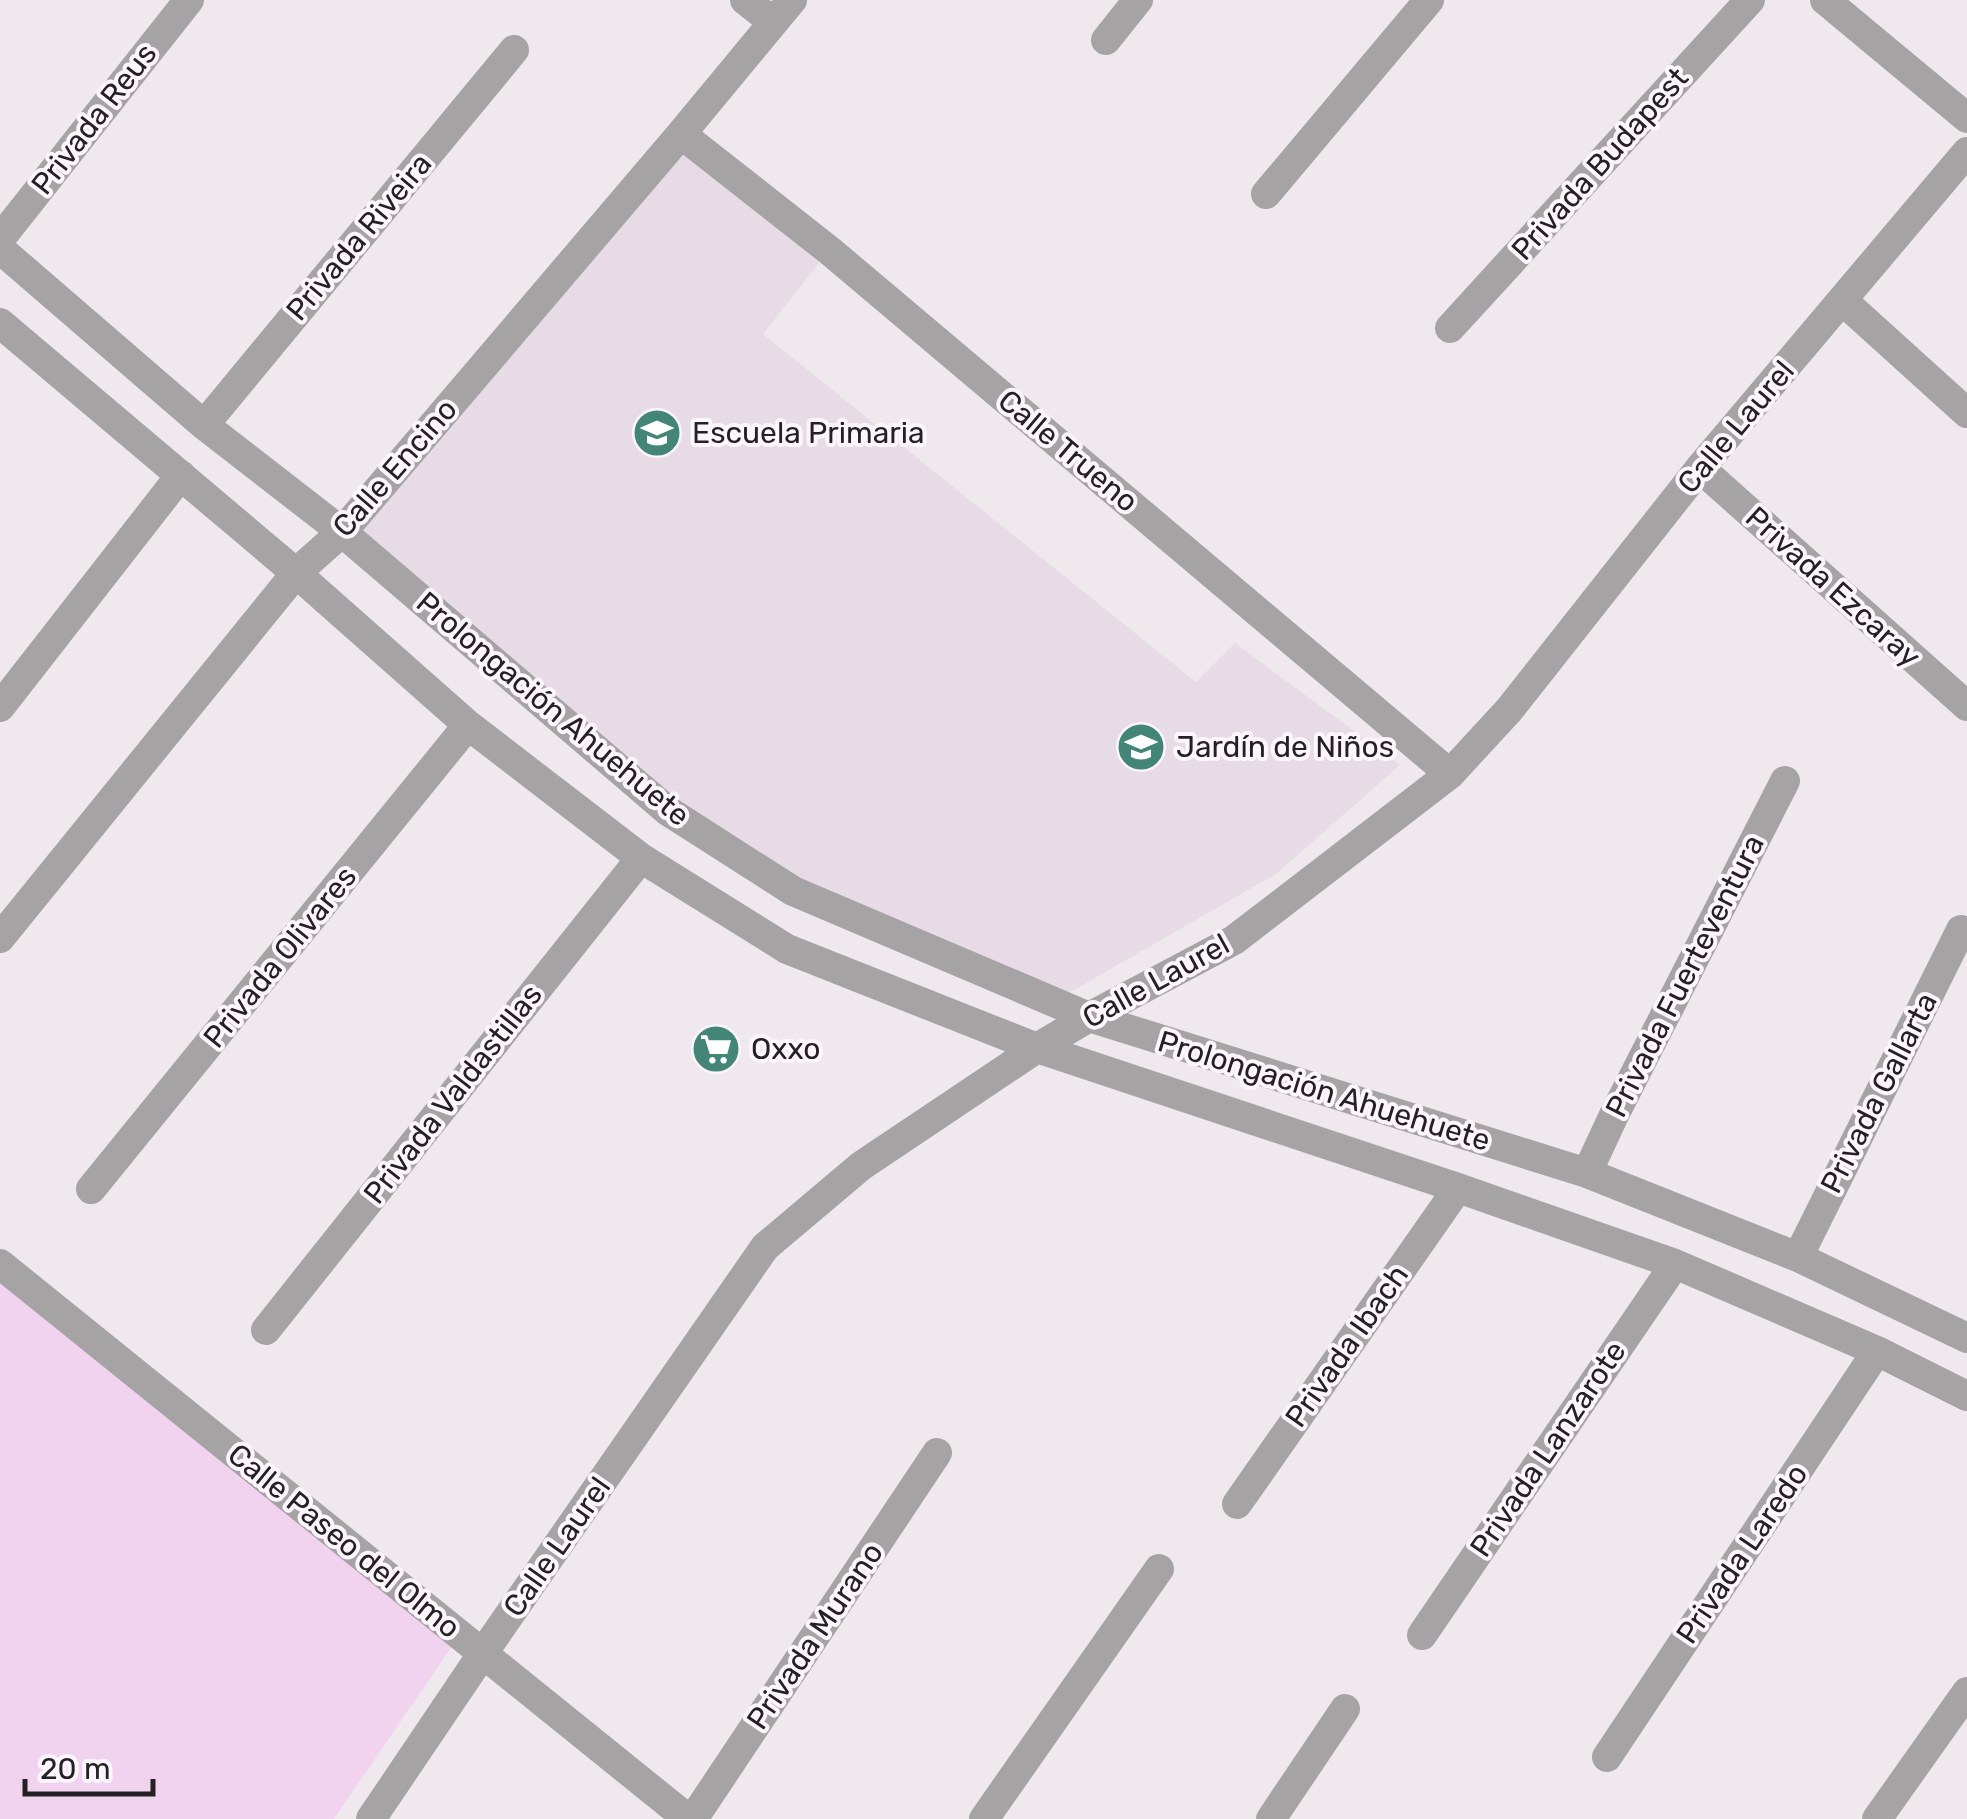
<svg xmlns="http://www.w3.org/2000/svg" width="1967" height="1819" viewBox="0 0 1967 1819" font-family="Rubik,sans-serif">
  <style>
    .built { fill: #e7dbe6 }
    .green { fill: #f1d2ef }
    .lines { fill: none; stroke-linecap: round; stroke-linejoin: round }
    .minor { stroke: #a6a3a5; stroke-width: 30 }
    .labels { text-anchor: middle; stroke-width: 8; stroke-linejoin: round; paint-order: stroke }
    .street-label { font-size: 30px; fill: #232123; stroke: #fcf6fc }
    .poi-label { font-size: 30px; fill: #232123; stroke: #fcf6fc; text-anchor: start }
  </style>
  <rect width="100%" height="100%" fill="#efe9ee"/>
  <path class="built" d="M682,135L827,253L763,334L1196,682L1235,643L1400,765L1276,874L1060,998L839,906L676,812L342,533Z"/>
  <path class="green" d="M0,1262L461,1633L334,1819H0Z"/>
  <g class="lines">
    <path class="minor" d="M745,0L773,22
      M1825,0L1967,118
      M1106,40L1138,0
      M681,134L830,251L1450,774
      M1266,194L1429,0
      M0,239L189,0
      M0,249L204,425L342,532L668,811L793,891L1089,1017L1587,1173L1798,1257L1967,1338
      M1842,300L1967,413
      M0,323L296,573L468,725L641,858L787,949L1037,1048L1458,1188L1675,1264L1877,1351L1967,1396
      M1450,328L1750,0
      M204,425L514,50
      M1700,468L1967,706
      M0,707L181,475
      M0,938L296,573L342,532L681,134L792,0
      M1587,1173L1614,1115L1785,781
      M91,1189L468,725
      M1798,1257L1961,930
      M0,1264L688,1819
      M266,1330L641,858
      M1237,1504L1458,1188
      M1422,1635L1675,1264
      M1607,1757L1877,1351
      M371,1819L483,1653L765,1247L861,1166L1037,1048L1089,1017L1234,940L1450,774L1509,710L1700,468L1967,152
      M693,1819L937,1453
      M984,1819L1159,1569
      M1271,1819L1345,1709
      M1877,1819L1967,1692"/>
  </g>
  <defs>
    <g id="school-disc" transform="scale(2.5)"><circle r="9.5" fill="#438678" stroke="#fcf6fc"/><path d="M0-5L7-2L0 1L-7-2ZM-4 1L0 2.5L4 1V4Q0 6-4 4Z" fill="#fff"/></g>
    <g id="supermarket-disc" transform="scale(2.5)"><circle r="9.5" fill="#438678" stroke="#fcf6fc"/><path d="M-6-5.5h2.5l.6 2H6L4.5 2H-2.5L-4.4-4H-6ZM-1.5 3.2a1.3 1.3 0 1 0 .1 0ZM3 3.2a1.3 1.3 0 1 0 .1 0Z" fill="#fff"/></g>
  </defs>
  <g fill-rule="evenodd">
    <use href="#school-disc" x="657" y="433"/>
    <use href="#school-disc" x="1141" y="747"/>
    <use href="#supermarket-disc" x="716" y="1049"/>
  </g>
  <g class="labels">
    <g class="street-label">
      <text transform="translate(94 119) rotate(-52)" y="10">Privada Reus</text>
      <text transform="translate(1600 164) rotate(-48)" y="10">Privada Budapest</text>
      <text transform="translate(359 237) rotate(-50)" y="10">Privada Riveira</text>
      <text transform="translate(1736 427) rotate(-50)" y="10">Calle Laurel</text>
      <text transform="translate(1068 451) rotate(40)" y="10">Calle Trueno</text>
      <text transform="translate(395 468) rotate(-49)" y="10">Calle Encino</text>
      <text transform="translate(1833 587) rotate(42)" y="10">Privada Ezcaray</text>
      <text transform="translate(553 709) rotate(40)" y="10">Prolongación Ahuehuete</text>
      <text transform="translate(280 957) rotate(-51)" y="10">Privada Olivares</text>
      <text transform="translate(1685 976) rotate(-63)" y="10">Privada Fuerteventura</text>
      <text transform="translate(1156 981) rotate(-29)" y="10">Calle Laurel</text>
      <text transform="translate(1324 1091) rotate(17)" y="10">Prolongación Ahuehuete</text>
      <text transform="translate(1879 1093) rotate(-63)" y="10">Privada Gallarta</text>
      <text transform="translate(453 1094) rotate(-52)" y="10">Privada Valdastillas</text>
      <text transform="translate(1347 1346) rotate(-55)" y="10">Privada Ibach</text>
      <text transform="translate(1548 1449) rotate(-56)" y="10">Privada Lanzarote</text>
      <text transform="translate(344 1541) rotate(39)" y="10">Calle Paseo del Olmo</text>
      <text transform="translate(557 1547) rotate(-55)" y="10">Calle Laurel</text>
      <text transform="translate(1742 1554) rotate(-56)" y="10">Privada Laredo</text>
      <text transform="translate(815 1636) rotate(-56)" y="10">Privada Murano</text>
    </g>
    <g class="poi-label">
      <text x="692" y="443">Escuela Primaria</text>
      <text x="1176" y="757">Jardín de Niños</text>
      <text x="751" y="1059">Oxxo</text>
    </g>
  </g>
  <path d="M25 1779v15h128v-15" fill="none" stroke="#232123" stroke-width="5"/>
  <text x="40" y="1779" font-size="30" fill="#232123" stroke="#fcf6fc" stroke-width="8" paint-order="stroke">20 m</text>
</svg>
